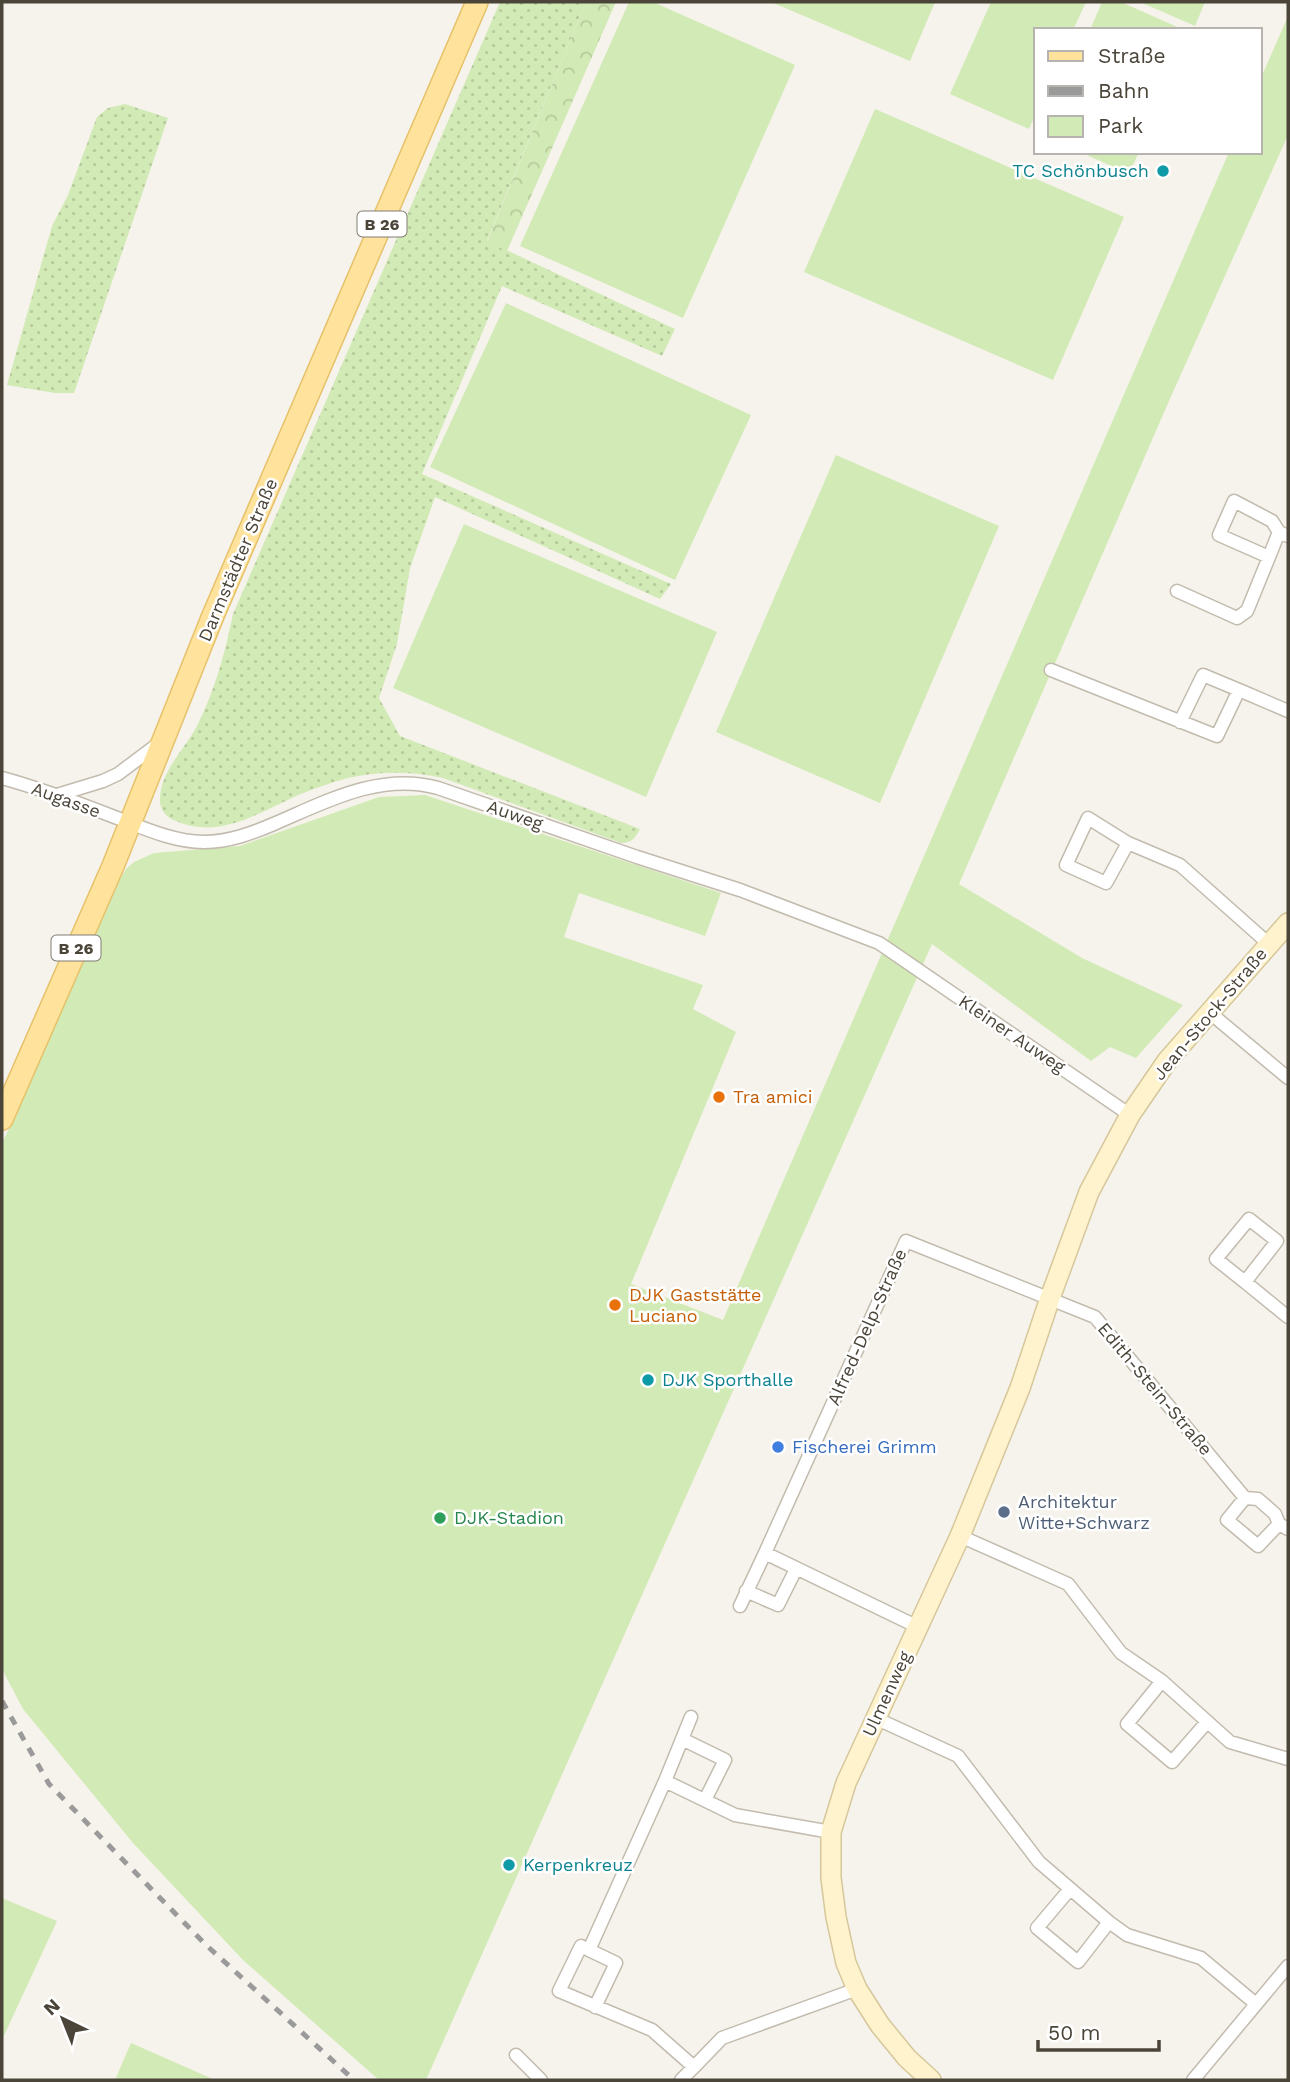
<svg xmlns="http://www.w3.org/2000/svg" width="1290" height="2082" viewBox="0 0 1290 2082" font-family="'Work Sans',sans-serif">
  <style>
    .grass { fill: url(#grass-dots) }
    .forest { fill: url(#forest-crowns) }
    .park { fill: #d2eab5 }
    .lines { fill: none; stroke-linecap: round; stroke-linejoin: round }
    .street-casing { stroke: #c2bbae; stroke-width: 15 }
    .secondary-casing { stroke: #d6c79b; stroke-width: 22 }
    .primary-casing { stroke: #e6c16a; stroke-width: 24 }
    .street { stroke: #fff; stroke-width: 12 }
    .secondary { stroke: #fff3cd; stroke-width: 19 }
    .primary { stroke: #ffe39c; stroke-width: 21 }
    .rail { stroke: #9a9a9a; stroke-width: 5; stroke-dasharray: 9 9; stroke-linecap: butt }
    .culture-dot { fill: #0f9aa8; stroke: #fff; stroke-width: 2.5 }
    .food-dot { fill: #e8710a; stroke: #fff; stroke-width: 2.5 }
    .shop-dot { fill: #3f7fe0; stroke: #fff; stroke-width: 2.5 }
    .service-dot { fill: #5c6f8a; stroke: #fff; stroke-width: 2.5 }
    .leisure-dot { fill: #2e9e5b; stroke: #fff; stroke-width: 2.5 }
    .labels { text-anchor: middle; stroke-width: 5; stroke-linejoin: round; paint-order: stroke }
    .shield { fill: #fff; stroke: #817c74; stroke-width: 2 }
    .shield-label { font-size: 16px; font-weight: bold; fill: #4b4439 }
    .culture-label { font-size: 18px; fill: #0d838f; stroke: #fff; text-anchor: start }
    .street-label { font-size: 18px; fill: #4b4439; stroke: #fff }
    .food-label { font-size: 18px; fill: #c56008; stroke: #fff; text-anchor: start }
    .shop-label { font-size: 18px; fill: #366cbe; stroke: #fff; text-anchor: start }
    .service-label { font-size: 18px; fill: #4e5e75; stroke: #fff; text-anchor: start }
    .leisure-label { font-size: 18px; fill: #27864d; stroke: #fff; text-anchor: start }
  </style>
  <defs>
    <pattern id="grass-dots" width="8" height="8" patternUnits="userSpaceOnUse" patternTransform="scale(1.75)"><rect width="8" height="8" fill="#d2eab5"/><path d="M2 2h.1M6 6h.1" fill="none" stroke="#b6ca9c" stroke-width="1.8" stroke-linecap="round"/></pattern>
    <pattern id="forest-crowns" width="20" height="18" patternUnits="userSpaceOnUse" patternTransform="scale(1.75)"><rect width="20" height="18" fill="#d2eab5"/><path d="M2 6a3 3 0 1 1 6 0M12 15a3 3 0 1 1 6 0" fill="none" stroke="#b6ca9c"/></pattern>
  </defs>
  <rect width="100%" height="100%" fill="#f6f3ec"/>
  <path class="grass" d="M500,2H586L487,241L675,329L662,356L502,286L422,474L671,584L660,599L435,497L410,568L397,644L379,698L400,736L640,829C635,838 632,843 621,843L443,778C411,771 380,771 348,778C330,783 309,790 292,798C255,815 218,839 176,821C165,817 159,809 160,797C162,769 185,749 197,726C215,690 225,653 233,614Z
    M125,104L168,118L74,393H55L7,385L52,226L68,195L97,117L108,108Z"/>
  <path class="forest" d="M586,2H616L507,251L487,242Z"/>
  <path class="park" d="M629,2H653L795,65L683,318L520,246Z
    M771,2H935L910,61Z
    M991,2H1086L1073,30H1036V113L1029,129L950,94Z
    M1102,2H1121L1184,30H1090Z
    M1140,2H1205L1195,26Z
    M1288,16V135L1169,401L959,884L1082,958L1183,1005L1136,1058L1110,1047L1091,1061L932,944L426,2080H379L243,1960L133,1843L23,1709L2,1669V1144L121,877L126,869L134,862L154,853L240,846L379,797L425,795L721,893L705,936L579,893L564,937L703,985L693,1009L736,1032L631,1284L723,1320L1229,152H1260V80Z
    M875,109L1124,217L1053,380L804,272Z
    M1080,152H1139L1129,174Z
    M506,303L751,415L675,580L430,467Z
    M836,455L999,526L880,803L716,732Z
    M464,524L717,632L646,797L393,688Z
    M2,1898L57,1921L2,2040Z
    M131,2043L215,2080H115Z"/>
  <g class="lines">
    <g class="street-casing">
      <path id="street" d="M1279,532L1269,557L1219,535L1234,501L1272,521L1279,532L1288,536
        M1177,591L1237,618L1247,611L1269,557
        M1051,670L1217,736L1239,690L1203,675L1180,722
        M1239,690L1288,711
        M2,778C39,788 76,802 112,816C141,827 173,842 204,842C229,842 253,833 276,823C327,801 381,772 438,788L637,857L740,890L879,943L1130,1115
        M57,795L103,781L118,774L158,744
        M1128,843L1106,883L1066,865L1088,818L1128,843L1180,865L1269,944
        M1209,1012L1288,1078
        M1249,1219L1277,1241L1245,1282L1216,1259Z
        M1245,1282L1288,1317
        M1245,1498L1227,1520L1258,1546L1279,1524
        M960,1536L1068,1584L1121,1653L1162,1681L1230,1742L1288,1759
        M746,1591L778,1605L796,1569
        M740,1606L765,1553
        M918,1627L765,1553L906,1241L1095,1317L1245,1498L1258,1499L1275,1514L1279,1524L1288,1529
        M1162,1681L1127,1724L1172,1762L1207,1722
        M875,1718L958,1756L1039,1862L1109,1922L1127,1935L1201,1958L1256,2004
        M682,1739L725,1760L705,1800
        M665,1781L691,1717
        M831,1832L735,1815L665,1781L589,1950L581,1946L559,1991L652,2030L694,2067L722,2038L857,1989
        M1070,1889L1037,1928L1078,1962L1109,1922
        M589,1950L616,1963L595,2007
        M516,2055L541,2080
        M681,2080L694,2067
        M1193,2080L1288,1966"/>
    </g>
    <g class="secondary-casing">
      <path id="secondary" d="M931,2080L907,2058L880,2025L857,1989L846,1963L836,1917L831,1878V1832L846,1783L960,1536L1020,1388L1050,1298L1089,1192L1130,1115L1167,1061L1288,923"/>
    </g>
    <g class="primary-casing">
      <path id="primary" d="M2,1119L113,866L212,618L477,2"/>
    </g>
    <use href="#street" class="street"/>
    <use href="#secondary" class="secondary"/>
    <use href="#primary" class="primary"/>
    <path class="rail" d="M2,1701L49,1784L205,1944L354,2080"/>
  </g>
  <g class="culture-dot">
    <circle cx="1163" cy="171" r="7"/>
    <circle cx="648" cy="1380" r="7"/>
    <circle cx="509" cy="1865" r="7"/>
  </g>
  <g class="food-dot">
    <circle cx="719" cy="1097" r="7"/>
    <circle cx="615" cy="1305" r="7"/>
  </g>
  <circle class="shop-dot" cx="778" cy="1447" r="7"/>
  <circle class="service-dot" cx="1004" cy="1512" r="7"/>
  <circle class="leisure-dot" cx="440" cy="1518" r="7"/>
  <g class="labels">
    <g class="shield">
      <rect x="357.5" y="211.5" width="49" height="25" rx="5"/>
      <rect x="51.5" y="935.5" width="49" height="25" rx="5"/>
    </g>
    <g class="shield-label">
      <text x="382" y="230">B 26</text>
      <text x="76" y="954">B 26</text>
    </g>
    <g class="culture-label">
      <text x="1149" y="177" text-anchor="end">TC Schönbusch</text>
      <text x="662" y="1386">DJK Sporthalle</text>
      <text x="523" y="1871">Kerpenkreuz</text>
    </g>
    <g class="street-label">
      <text transform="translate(238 560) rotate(-67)" y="6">Darmstädter Straße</text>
      <text transform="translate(66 800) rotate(20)" y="6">Augasse</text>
      <text transform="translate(515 815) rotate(19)" y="6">Auweg</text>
      <text transform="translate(1210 1014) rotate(-50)" y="6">Jean-Stock-Straße</text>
      <text transform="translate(1012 1034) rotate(34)" y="6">Kleiner Auweg</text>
      <text transform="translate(867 1327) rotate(-66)" y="6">Alfred-Delp-Straße</text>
      <text transform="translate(1155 1389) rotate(50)" y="6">Edith-Stein-Straße</text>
      <text transform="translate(887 1694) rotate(-65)" y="6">Ulmenweg</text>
    </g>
    <g class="food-label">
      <text x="733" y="1103">Tra amici</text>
      <text x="629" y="1301">DJK Gaststätte<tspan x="629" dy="21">Luciano</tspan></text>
    </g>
    <g class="shop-label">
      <text x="792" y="1453">Fischerei Grimm</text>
    </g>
    <g class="service-label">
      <text x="1018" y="1508">Architektur<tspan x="1018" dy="21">Witte+Schwarz</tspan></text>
    </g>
    <g class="leisure-label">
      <text x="454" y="1524">DJK-Stadion</text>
    </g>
  </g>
  <rect width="1290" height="2082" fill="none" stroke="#4b4439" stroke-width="7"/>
  <rect x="1034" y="28" width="228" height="126" fill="#ffffff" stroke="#b7b4b0" stroke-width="2"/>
  <rect x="1048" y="51" width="35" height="10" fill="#ffe39c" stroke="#b7b4b0" stroke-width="2"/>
  <text x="1098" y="63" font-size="21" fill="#4b4439">Straße</text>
  <rect x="1048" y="86" width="35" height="10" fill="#9a9a9a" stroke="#b7b4b0" stroke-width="2"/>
  <text x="1098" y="98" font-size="21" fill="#4b4439">Bahn</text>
  <rect x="1048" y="116" width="35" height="21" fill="#d2eab5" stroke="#b7b4b0" stroke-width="2"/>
  <text x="1098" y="133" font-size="21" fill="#4b4439">Park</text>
  <g transform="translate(63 2019) rotate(317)" stroke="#ffffff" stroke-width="5" paint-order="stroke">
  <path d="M0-5L12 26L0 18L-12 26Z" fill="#4b4439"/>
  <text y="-10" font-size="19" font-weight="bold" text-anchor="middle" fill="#4b4439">N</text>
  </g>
  <path d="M1038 2040v10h121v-10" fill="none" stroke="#4b4439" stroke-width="3.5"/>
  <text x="1048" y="2040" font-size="21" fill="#4b4439" stroke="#ffffff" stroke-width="5" paint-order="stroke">50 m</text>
</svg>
